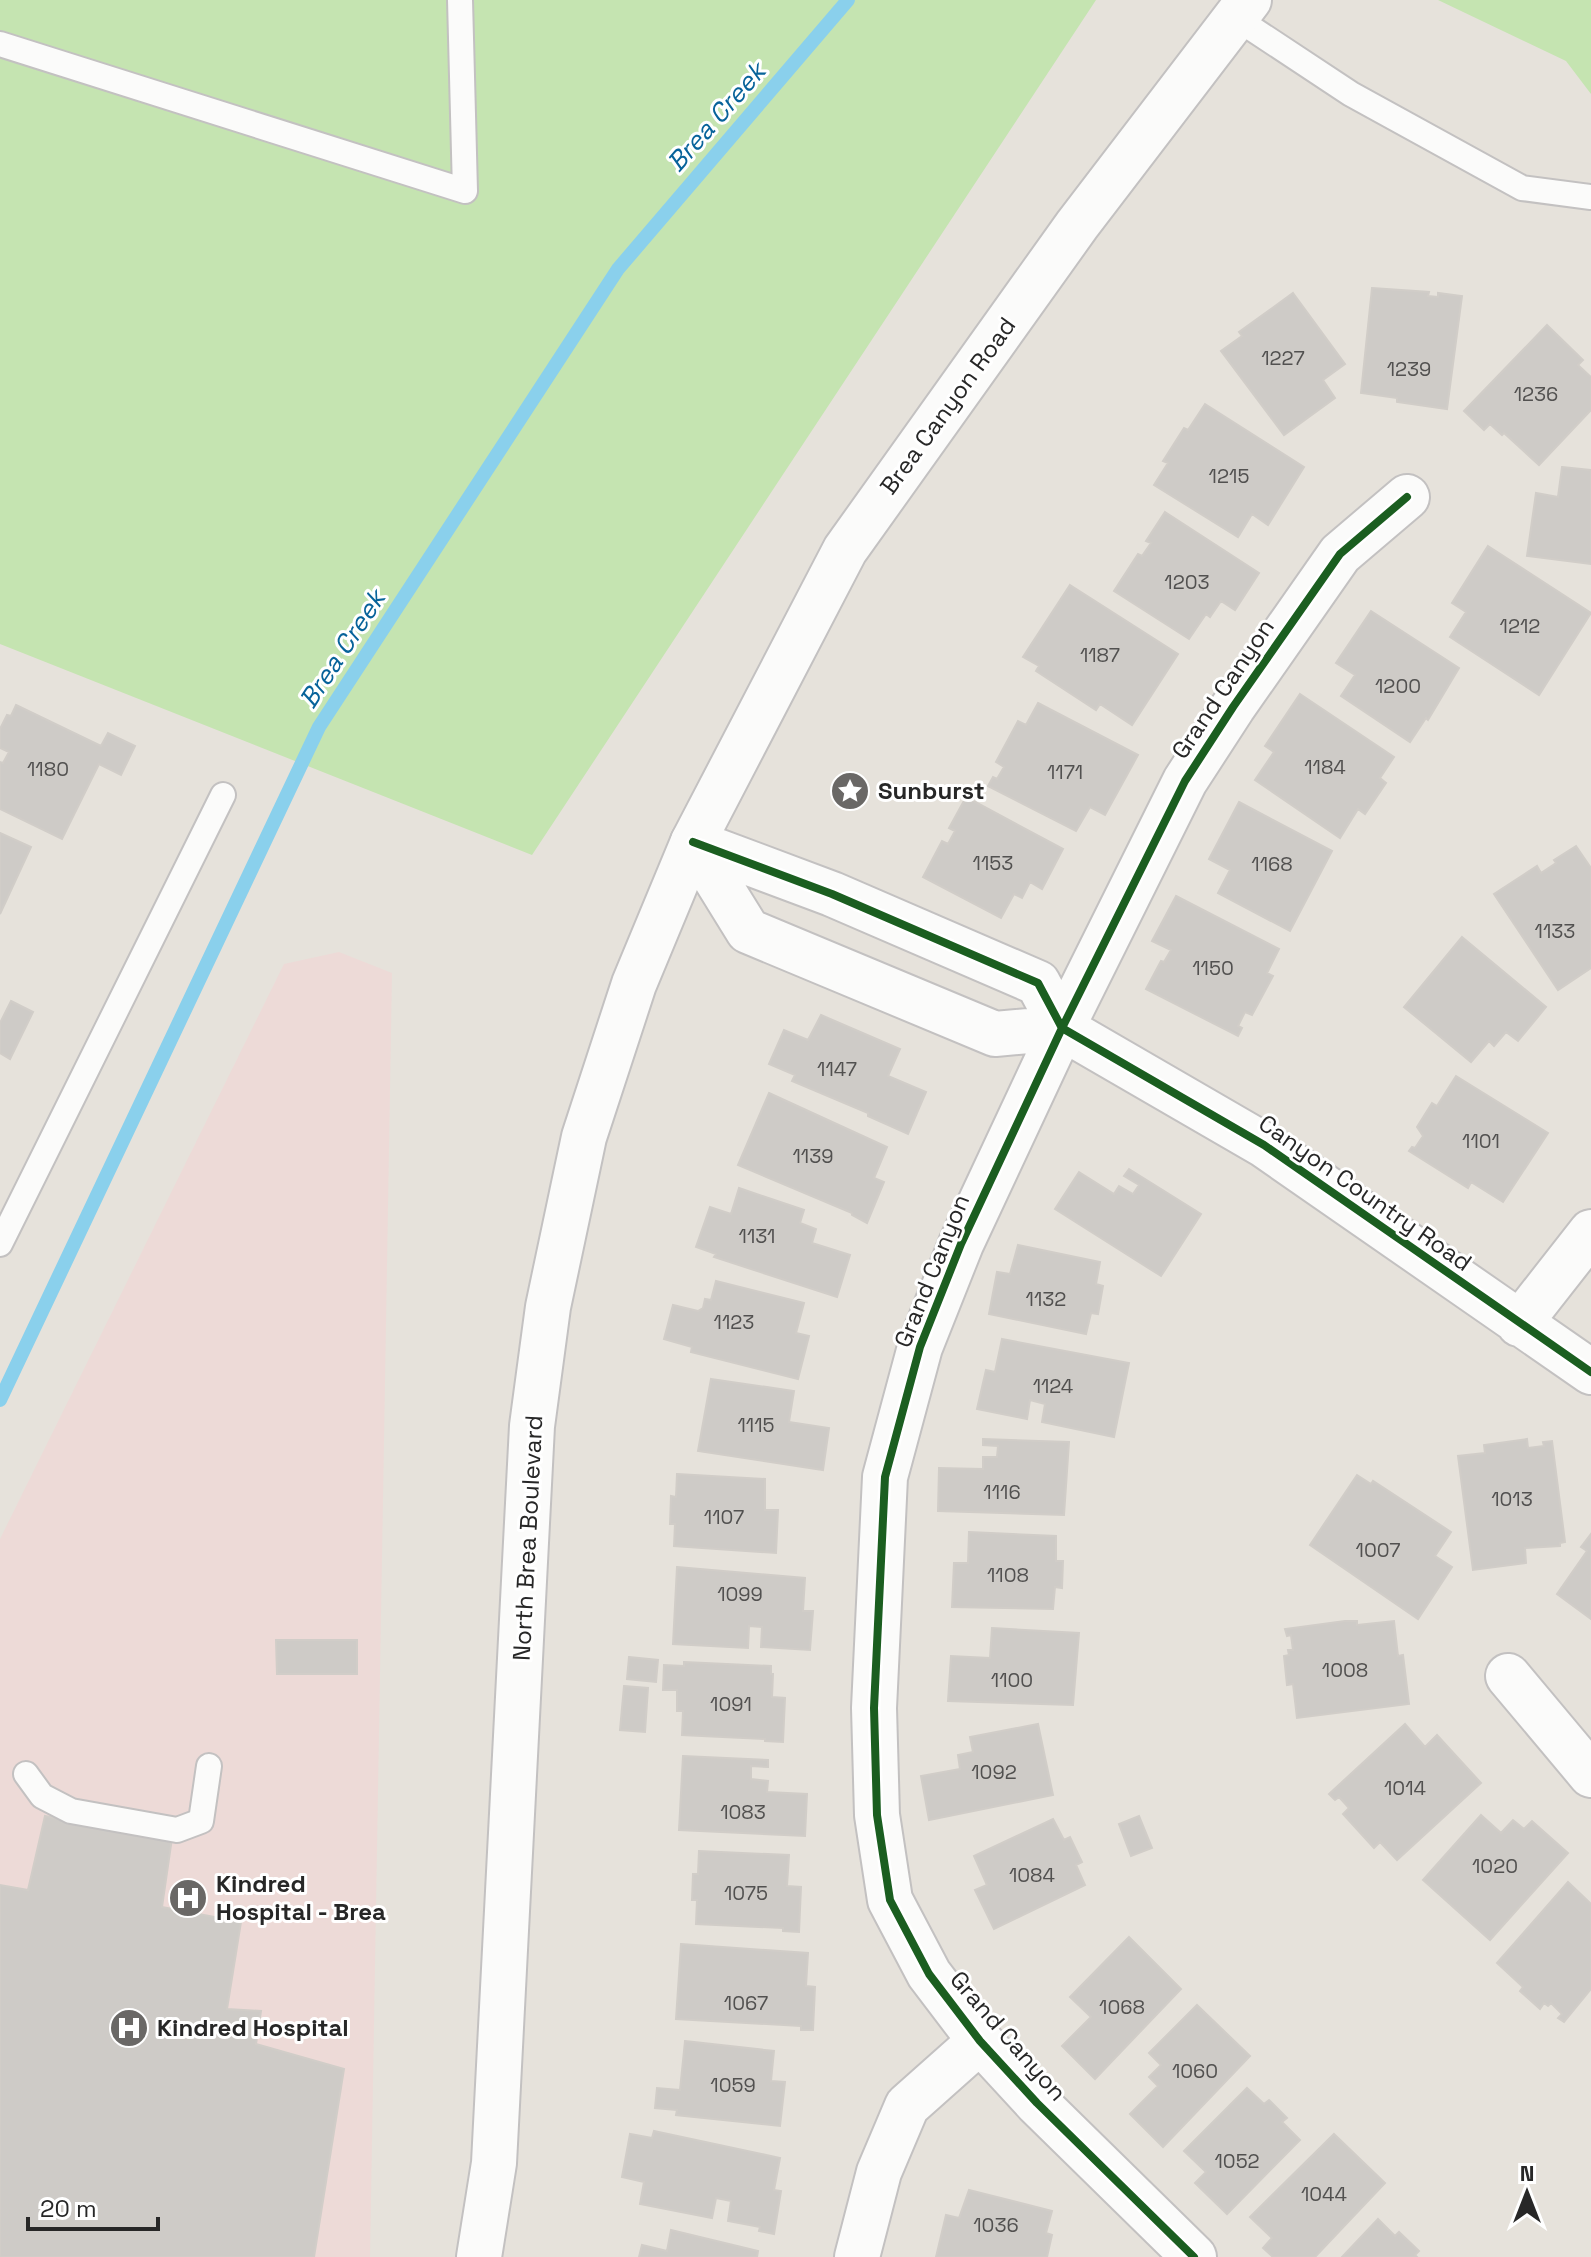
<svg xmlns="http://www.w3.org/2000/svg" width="1591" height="2257" viewBox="0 0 1591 2257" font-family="'Space Grotesk',sans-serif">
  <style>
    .medical { fill: #eddad7 }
    .green { fill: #c5e4b1 }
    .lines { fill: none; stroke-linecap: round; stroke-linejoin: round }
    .stream { stroke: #8ad0ec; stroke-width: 14 }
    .building { fill: #cecbc7; stroke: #d1cdc8; stroke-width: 2 }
    .lane-casing { stroke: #c3c1c1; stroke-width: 28 }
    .street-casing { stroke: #c3c1c1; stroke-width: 48 }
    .secondary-casing { stroke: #c3c1c1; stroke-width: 48 }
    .lane { stroke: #fbfbfa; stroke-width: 24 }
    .street { stroke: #fbfbfa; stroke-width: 44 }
    .secondary { stroke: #fbfbfa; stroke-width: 44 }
    .cycleway-casing { stroke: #fff; stroke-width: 13 }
    .cycleway { stroke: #1b5e20; stroke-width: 8 }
    .labels { text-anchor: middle; stroke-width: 6; stroke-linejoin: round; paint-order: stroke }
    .number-label { font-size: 20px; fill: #525150 }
    .street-label { font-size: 24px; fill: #272727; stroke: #fff }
    .poi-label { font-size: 24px; font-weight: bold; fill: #272727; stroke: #fff; text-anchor: start }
    .water-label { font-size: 26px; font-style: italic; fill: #07639a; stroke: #fff }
  </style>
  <rect width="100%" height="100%" fill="#e6e2db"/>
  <path class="medical" d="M339,952L392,973L370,2257H0V1539L284,964Z"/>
  <path class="green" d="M0,0H1096L532,855L0,644Z
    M1438,0H1591V94L1566,61Z"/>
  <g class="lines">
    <path class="stream" d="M0,1400L319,727L618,269L848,0"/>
  </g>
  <path class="building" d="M1372,288L1429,292L1428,296L1438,297V293L1462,296L1447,409L1397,402V398L1361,393Z
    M1293,293L1345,364L1323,380L1335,398L1284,435L1221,351L1242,336L1239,332Z
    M1547,325L1583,360L1578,365L1591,377V410L1539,465L1504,433L1502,435L1490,424L1484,430L1464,411Z
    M1205,404L1304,467L1268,525L1252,514L1238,537L1154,485L1168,463L1163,461L1184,428L1188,430Z
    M1562,467L1591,470V564L1527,556L1536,493L1558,497Z
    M1165,512L1259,573L1235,610L1221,601L1210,617L1206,614L1189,639L1114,591L1138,554L1142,556L1151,543L1146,541Z
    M1488,546L1591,613L1539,695L1450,637L1466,612L1452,603Z
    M1070,585L1178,654L1132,725L1100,704L1096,710L1036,671L1039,666L1023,657Z
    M1371,611L1459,668L1428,720L1426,718L1410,742L1341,696L1355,675L1336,663Z
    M1300,694L1394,757L1380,778L1386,783L1365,814L1358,809L1340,838L1255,780L1274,752L1265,746Z
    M1038,703L1138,755L1105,815L1090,807L1076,831L988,786L993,777L997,779L1004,767L996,762L1018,721L1026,725Z
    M16,705L101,746L108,733L135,746L121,775L99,764L62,839L0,809V762L3,763L9,752L0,748V729L7,715L11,716Z
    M966,797L1063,849L1042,889L1030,882L1022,898L1014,894L1001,918L923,877L942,841L948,844L955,831L949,828Z
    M1239,802L1332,851L1290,931L1218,893L1230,870L1209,859Z
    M0,833L31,847L0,914Z
    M1576,846L1591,868V968L1558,990L1494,894L1537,866L1541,873L1556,863L1554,860Z
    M1176,896L1279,949L1267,973L1273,976L1252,1015L1245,1012L1238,1026L1242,1028L1238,1036L1146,989L1161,961L1164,962L1171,950L1152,941Z
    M1462,937L1546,1007L1518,1041L1506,1032L1494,1046L1489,1041L1471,1062L1404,1007Z
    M11,1001L33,1012L10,1059L0,1053V1023Z
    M821,1015L900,1049L888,1076L926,1092L908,1134L868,1116V1113L792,1081L795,1075L769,1064L784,1030L808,1040Z
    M1456,1076L1548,1133L1503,1202L1471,1182L1468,1188L1409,1151L1412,1147L1415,1148L1423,1136L1417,1127L1432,1103L1437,1106Z
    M769,1093L887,1147L874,1178L884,1182L867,1223L852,1215V1213L738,1165Z
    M1129,1169L1201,1214L1161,1276L1055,1209L1079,1172L1114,1194L1119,1186L1133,1194L1139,1185L1124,1176Z
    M739,1188L804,1210L800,1223L816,1229L812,1243L850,1255L837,1297L714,1257L716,1254L696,1247L710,1207L731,1214Z
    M1018,1245L1100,1262L1096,1284L1103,1286L1098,1314L1091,1313L1086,1334L989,1314L997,1272L1010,1274Z
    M716,1281L804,1303L796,1333L809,1336L798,1379L691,1352L692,1347L664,1339L673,1305L698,1311L703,1308L705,1299L711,1300Z
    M1002,1339L1129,1363L1114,1437L1042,1422L1045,1404L1030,1400L1027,1419L977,1409L986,1370L995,1372Z
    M711,1379L794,1391L789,1422L829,1428L823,1470L698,1451Z
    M983,1439L1069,1442L1064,1515L938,1511L939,1468L983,1469V1457H997L998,1446L983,1445Z
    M1527,1439L1528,1448L1544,1446L1543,1442L1552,1441L1565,1542L1560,1543V1546L1525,1548L1526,1563L1473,1570L1458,1456L1485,1453L1484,1445Z
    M677,1474L765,1479V1510H778L776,1553L674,1546L675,1524H670L671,1496L676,1497Z
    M1357,1475L1371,1484L1373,1481L1451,1532L1435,1556L1452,1567L1418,1619L1310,1545Z
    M969,1532L1056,1536V1561H1063L1062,1588L1055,1587L1053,1609L952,1607L954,1563H968Z
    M1591,1534V1619L1557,1594L1587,1551L1581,1547Z
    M677,1567L805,1578L803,1611H813L810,1650L761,1647L762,1627L749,1626L748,1648L673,1644Z
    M1345,1621H1357V1625L1394,1621L1398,1656L1403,1655L1409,1704L1297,1718L1293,1684L1287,1685L1284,1656L1289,1655L1288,1650H1293L1291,1635L1287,1636L1285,1629Z
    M992,1628L1079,1633L1073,1705L948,1701L951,1656L990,1658Z
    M276,1640H357V1674H277Z
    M629,1657L658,1660L656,1682L627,1679Z
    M684,1662L771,1666V1674H773L772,1697L785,1698L783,1742L765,1741V1739L682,1735L683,1711H677V1690H663L664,1665L684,1666Z
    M624,1686L648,1688L645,1732L620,1730Z
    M1038,1724L1053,1795L929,1820L921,1776L960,1769L958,1755L973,1752L970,1737Z
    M1405,1724L1425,1747L1437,1735L1481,1783L1397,1860L1380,1842L1374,1848L1343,1814L1349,1808L1339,1797L1335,1800L1329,1794Z
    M683,1756L768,1760V1767L751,1766V1779L768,1781L767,1792L807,1794L805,1836L679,1830Z
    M1481,1815L1501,1833L1513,1820L1524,1829L1532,1821L1568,1853L1490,1940L1423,1880Z
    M45,1816L172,1838L162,1907L241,1922L227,2009L261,2011L256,2044L344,2069L314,2257H0V1885L28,1890Z
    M1139,1816L1152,1848L1131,1856L1119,1824Z
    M1053,1819L1064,1840L1070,1837L1082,1862L1076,1865L1085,1885L994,1929L975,1890L987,1885L974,1856Z
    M699,1851L789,1855L787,1886L801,1887L799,1932L783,1931V1928L696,1924L697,1900H692L693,1874H698Z
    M1568,1882L1591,1904V1989L1564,2022L1558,2018L1562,2014L1551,2003L1548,2006L1544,2003L1540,2009L1520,1991L1523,1987L1497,1963Z
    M1129,1937L1181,1989L1095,2079L1062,2046L1091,2017L1070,1997Z
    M681,1944L808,1953L806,1986L815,1987L813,2030H801V2026L676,2019Z
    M1197,2005L1250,2056L1163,2147L1130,2114L1158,2086L1149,2077L1161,2065L1149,2053Z
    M685,2041L774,2051L771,2081L785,2082L780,2126L676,2115L677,2110L655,2108L657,2088L680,2090Z
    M1247,2088L1264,2104L1269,2100L1287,2118L1282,2122L1300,2140L1227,2214L1195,2183L1206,2172L1184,2151Z
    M654,2131L780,2158L774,2190L781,2191L774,2234L759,2231L760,2227L728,2221L731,2201L716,2198L712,2218L640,2204L644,2182L622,2177L630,2134L652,2138Z
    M1334,2134L1385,2183L1315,2257H1273L1263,2248L1272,2238L1250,2217Z
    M969,2190L1052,2211L1046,2233L1052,2235L1047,2257H936L946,2215L959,2218Z
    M1378,2219L1395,2236L1399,2232L1419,2251L1415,2255L1417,2257H1342Z
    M671,2230L758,2251L757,2257H639L642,2245L667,2251Z"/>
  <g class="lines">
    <g class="lane-casing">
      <path id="lane" d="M1236,18L1351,94L1522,188L1591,197
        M0,44L465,191L460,0
        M0,1244L223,795
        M26,1774L42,1796L71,1811L177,1830L201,1821L209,1766"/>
    </g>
    <g class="street-casing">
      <path id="street" d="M693,842L832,894L1038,983L1062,1028L1264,1145L1591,1372
        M693,842L748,931L995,1034L1062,1028
        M1519,1324L1591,1232
        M1508,1676L1591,1775
        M857,2257L879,2172L907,2106L980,2041
        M1194,2257L1037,2103L980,2041L929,1974L890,1900L877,1815L874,1708L885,1477L920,1347L961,1244L1062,1028L1185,781L1233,707L1340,554L1407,497"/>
    </g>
    <g class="secondary-casing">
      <path id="secondary" d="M479,2257L494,2163L532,1426L548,1307L584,1137L634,984L693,842L845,550L1077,225L1249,0"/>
    </g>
    <use href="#lane" class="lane"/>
    <use href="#street" class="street"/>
    <use href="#secondary" class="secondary"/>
    <g class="cycleway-casing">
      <path id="cycleway" d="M693,842L832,894L1038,983L1062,1028L1264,1145L1591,1372
        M1194,2257L1037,2103L980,2041L929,1974L890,1900L877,1815L874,1708L885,1477L920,1347L961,1244L1062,1028L1185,781L1233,707L1340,554L1407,497"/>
    </g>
    <use href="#cycleway" class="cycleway"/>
  </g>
  <defs>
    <g id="sight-disc" transform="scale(2)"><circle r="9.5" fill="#6a6866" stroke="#fff"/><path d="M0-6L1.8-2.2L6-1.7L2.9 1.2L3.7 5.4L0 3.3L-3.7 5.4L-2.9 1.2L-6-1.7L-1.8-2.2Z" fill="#fff"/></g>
    <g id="hospital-disc" transform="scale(2)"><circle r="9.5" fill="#6a6866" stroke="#fff"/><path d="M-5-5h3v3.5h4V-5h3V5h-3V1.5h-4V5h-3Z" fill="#fff"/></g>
  </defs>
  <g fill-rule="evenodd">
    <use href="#sight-disc" x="850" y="791"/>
    <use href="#hospital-disc" x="188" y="1898"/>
    <use href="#hospital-disc" x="129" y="2028"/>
  </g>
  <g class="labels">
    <g class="number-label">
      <text x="1283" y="365">1227</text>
      <text x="1409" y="376">1239</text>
      <text x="1536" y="401">1236</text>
      <text x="1229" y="483">1215</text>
      <text x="1187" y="589">1203</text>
      <text x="1520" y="633">1212</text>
      <text x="1100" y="662">1187</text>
      <text x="1398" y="693">1200</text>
      <text x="1325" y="774">1184</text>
      <text x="48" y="776">1180</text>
      <text x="1065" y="779">1171</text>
      <text x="993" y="870">1153</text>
      <text x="1272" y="871">1168</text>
      <text x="1555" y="938">1133</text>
      <text x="1213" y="975">1150</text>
      <text x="837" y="1076">1147</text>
      <text x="1481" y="1148">1101</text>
      <text x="813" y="1163">1139</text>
      <text x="757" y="1243">1131</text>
      <text x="1046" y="1306">1132</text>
      <text x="734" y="1329">1123</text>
      <text x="1053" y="1393">1124</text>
      <text x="756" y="1432">1115</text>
      <text x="1002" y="1499">1116</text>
      <text x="1512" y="1506">1013</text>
      <text x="724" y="1524">1107</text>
      <text x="1378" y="1557">1007</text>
      <text x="1008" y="1582">1108</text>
      <text x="740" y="1601">1099</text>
      <text x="1345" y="1677">1008</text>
      <text x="1012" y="1687">1100</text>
      <text x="731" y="1711">1091</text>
      <text x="994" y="1779">1092</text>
      <text x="1405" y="1795">1014</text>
      <text x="743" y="1819">1083</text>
      <text x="1495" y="1873">1020</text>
      <text x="1032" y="1882">1084</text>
      <text x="746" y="1900">1075</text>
      <text x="746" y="2010">1067</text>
      <text x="1122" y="2014">1068</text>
      <text x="1195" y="2078">1060</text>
      <text x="733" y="2092">1059</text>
      <text x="1237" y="2168">1052</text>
      <text x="1324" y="2201">1044</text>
      <text x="996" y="2232">1036</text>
    </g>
    <g class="street-label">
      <text transform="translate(948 406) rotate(-54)" y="8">Brea Canyon Road</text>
      <text transform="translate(1223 689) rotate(-56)" y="8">Grand Canyon</text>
      <text transform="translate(1365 1193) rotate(35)" y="8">Canyon Country Road</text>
      <text transform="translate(932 1271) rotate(-68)" y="8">Grand Canyon</text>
      <text transform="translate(528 1538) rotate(-87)" y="8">North Brea Boulevard</text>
      <text transform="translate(1008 2036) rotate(49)" y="8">Grand Canyon</text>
    </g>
    <g class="poi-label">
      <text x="878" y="799">Sunburst</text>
      <text x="216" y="1892">Kindred<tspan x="216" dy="28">Hospital - Brea</tspan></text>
      <text x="157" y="2036">Kindred Hospital</text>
    </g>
    <g class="water-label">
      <text transform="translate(716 117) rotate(-49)" y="9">Brea Creek</text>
      <text transform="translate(342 649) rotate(-57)" y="9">Brea Creek</text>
    </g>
  </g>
  <g transform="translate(1527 2193)" stroke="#ffffff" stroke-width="6" paint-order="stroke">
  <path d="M0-6L14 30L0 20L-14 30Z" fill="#272727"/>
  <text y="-12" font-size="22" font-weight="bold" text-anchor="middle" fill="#272727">N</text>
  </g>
  <path d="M28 2217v12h130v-12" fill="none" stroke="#272727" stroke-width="4"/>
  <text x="40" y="2217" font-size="24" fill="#272727" stroke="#ffffff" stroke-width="6" paint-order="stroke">20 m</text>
</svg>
